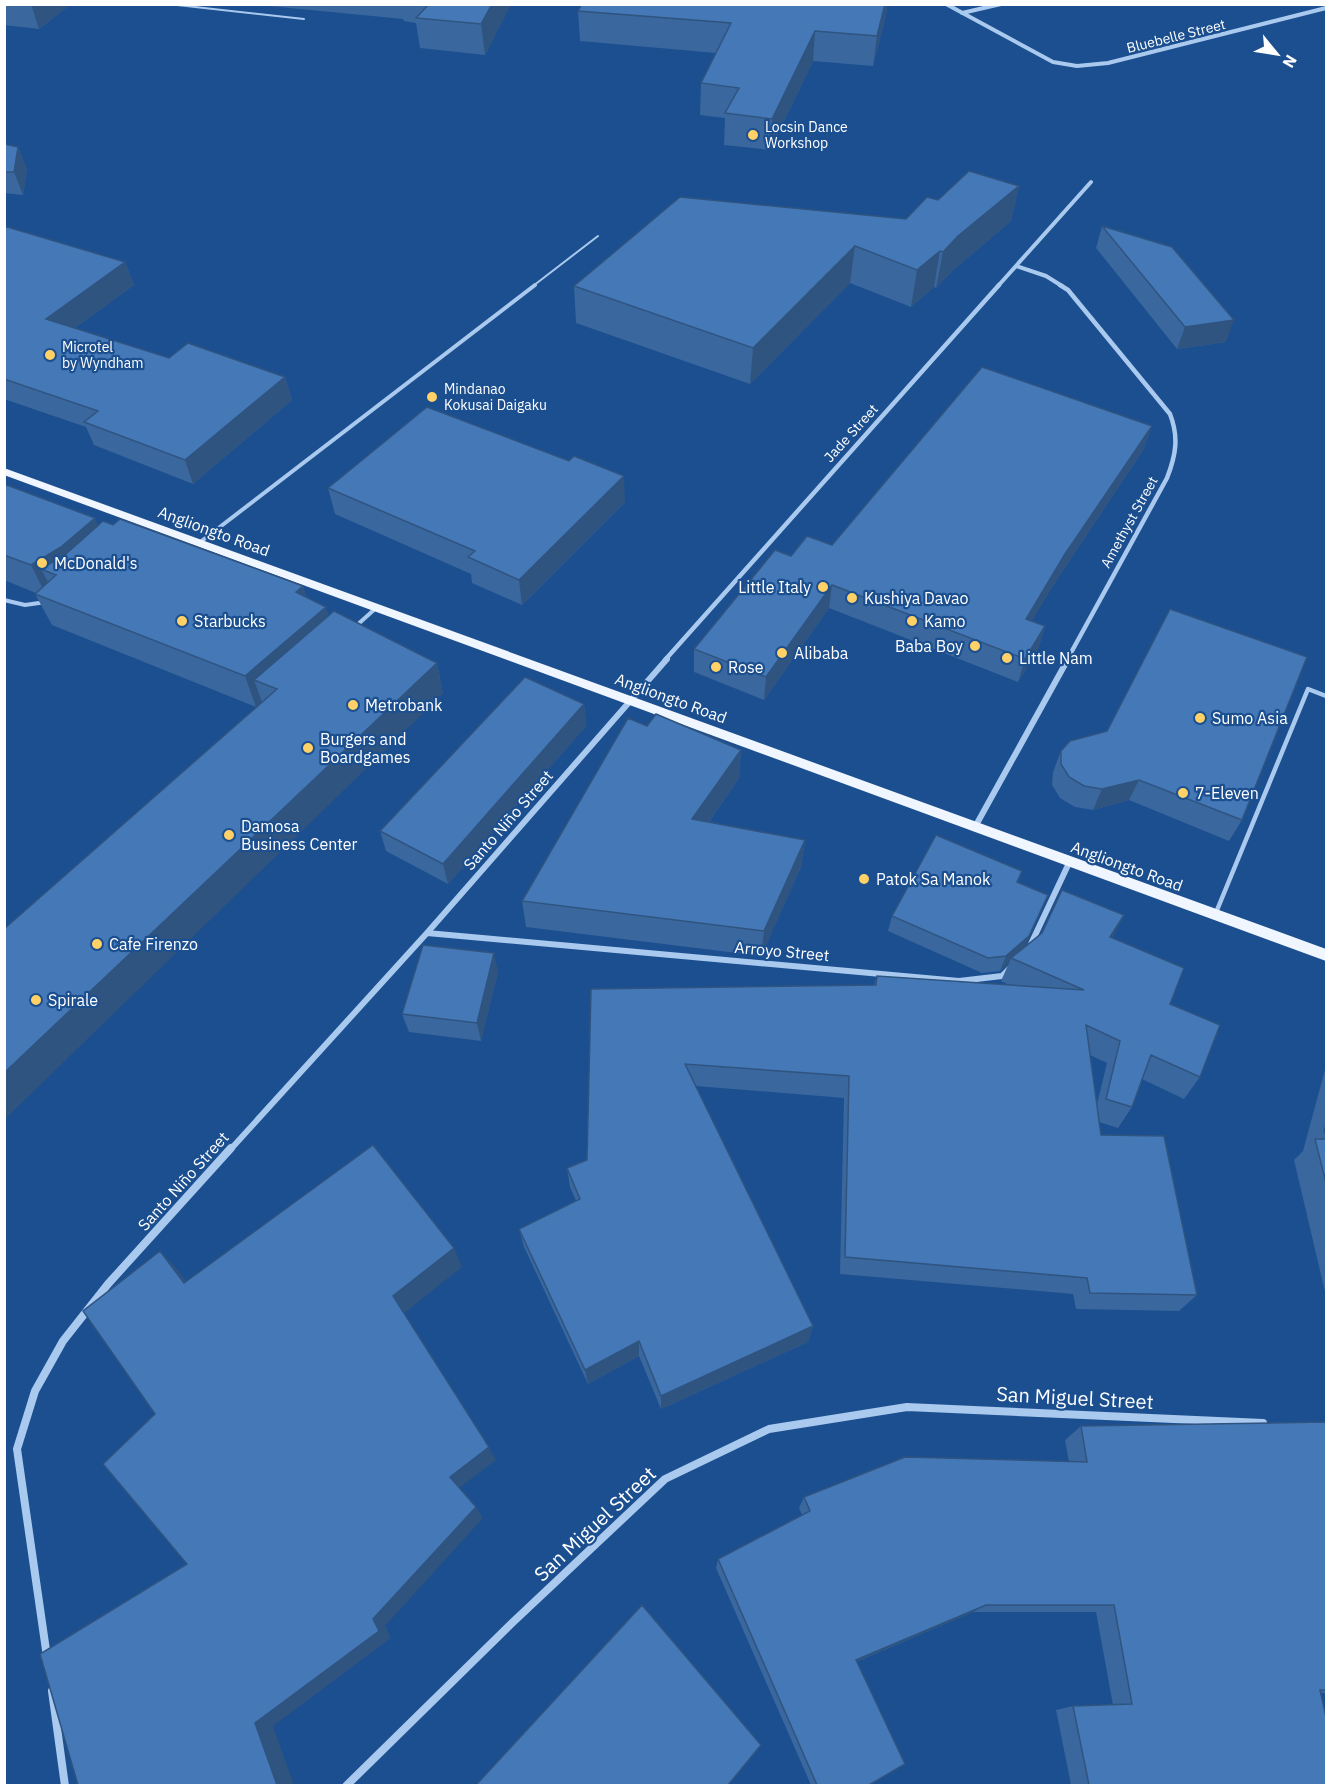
<svg xmlns="http://www.w3.org/2000/svg" width="1331" height="1790" viewBox="0 0 1331 1790" font-family="'IBM Plex Sans',sans-serif">
  <style>
    .lines { fill: none; stroke-linecap: round; stroke-linejoin: round }
    .lane-far2 { stroke: #a9c9ee; stroke-width: 2 }
    .lane-far1 { stroke: #a9c9ee; stroke-width: 4 }
    .lane { stroke: #a9c9ee; stroke-width: 4.5 }
    .street-far3 { stroke: #a9c9ee; stroke-width: 4 }
    .street-far2 { stroke: #a9c9ee; stroke-width: 4.5 }
    .street-far1 { stroke: #a9c9ee; stroke-width: 6 }
    .street { stroke: #a9c9ee; stroke-width: 8 }
    .primary { fill: #f0f6ff; fill-rule: evenodd }
    .wall { fill: #3a679d; fill-rule: evenodd }
    .shaded-wall { fill: #305480 }
    .building { fill: #4478b7; stroke: #305480; stroke-width: 1.5 }
    .poi-dot { fill: #ffd166; stroke: #1b4f8f; stroke-width: 2 }
    .labels { text-anchor: middle; stroke-width: 4.5; stroke-linejoin: round; paint-order: stroke }
    .far-street-label { font-size: 14px; fill: #fff; stroke: #1b4f8f }
    .far-poi-label { font-size: 14px; fill: #fff; stroke: #1b4f8f; text-anchor: start }
    .street-label { font-size: 16px; fill: #fff; stroke: #1b4f8f }
    .poi-label { font-size: 16px; fill: #fff; stroke: #1b4f8f; text-anchor: start }
    .near-street-label { font-size: 20px; fill: #fff; stroke: #1b4f8f }
  </style>
  <rect width="100%" height="100%" fill="#1b4f8f"/>
  <g class="lines">
    <path class="lane-far2" d="M168,4L304,19
      M533,286L598,236"/>
    <path class="lane-far1" d="M199,543L535,285
      M4,600L25,605L46,602
      M356,626L376,608"/>
    <path class="lane" d="M1215,915L1308,689L1326,696"/>
    <path class="street-far3" d="M946,4L1053,62L1077,66L1108,63L1326,8
      M962,13L1001,4
      M1016,266L1046,276L1062,286
      M998,286L1091,182"/>
    <path class="street-far2" d="M1060,285L1068,290L1170,414C1179,437 1176,455 1167,478L1067,660
      M665,660L999,285"/>
    <path class="street-far1" d="M975,827L1068,659
      M427,933L959,981L1002,976L1009,969
      M1030,946L1069,863
      M230,1150L427,933L667,659"/>
    <path class="street" d="M47,1657L17,1449L35,1391L63,1341L108,1284L231,1148
      M52,1691L65,1786
      M346,1786L512,1623L665,1479L769,1429L907,1407L1263,1423"/>
    <path class="primary" d="M4,468L1326,949V961L4,475Z"/>
  </g>
  <path class="wall" d="M4,4H71L39,29L4,25Z
    M269,4H511L485,55L420,48L416,23L404,21L403,19L269,6Z
    M582,4H887L886,15L873,66L813,61L770,150L724,145L725,118L700,115L701,83L716,53L580,41L578,11Z
    M4,144L18,147L27,169L23,195L4,193Z
    M1019,186L1011,221L951,272L936,288L934,287L911,307L850,283L750,384L576,323L574,286L906,219L938,200Z
    M4,226L125,262L134,285L75,328L169,358L285,377L292,400L193,484L94,445L86,427L4,399Z
    M1102,226L1226,342L1177,349L1096,248Z
    M1152,426L1143,450L1058,578L1031,621L1045,626L1038,649L1018,682L829,608L764,700L694,672V649L791,556L832,545Z
    M4,484L98,526L303,586L306,597L328,616L437,663L443,694L256,707L52,625L35,594L36,593L4,580Z
    M328,488L625,502L522,605L472,583L471,574L335,514Z
    M584,704L586,726L448,884L386,851L380,831Z
    M647,726L741,750L739,778L709,822L805,840L801,867L761,956L526,927L522,901Z
    M1070,741L1242,820L1229,841L1129,800L1093,810L1075,807L1060,798L1052,785L1053,772L1061,751Z
    M1022,871L1018,882L1041,910L1024,947L1112,938L1170,1004L1200,1077L1184,1099L1142,1079L1132,1107L1118,1128L1099,1122L1101,1135L1197,1295L1179,1311L1076,1309L1073,1294L840,1274L844,1098L696,1086L813,1326L808,1342L661,1409L639,1356L588,1384L524,1247L519,1229L576,1201L570,1187L567,1168L587,1160L591,989L874,985L877,976L1009,985L1001,981L1009,963L1000,971L982,973L888,931L892,916ZM1090,1055L1107,1063L1097,1104Z
    M498,972L481,1041L409,1032L402,1014Z
    M1326,1066V1296L1294,1160L1303,1151Z
    M1326,1422V1693H1320L1326,1785H1071L1056,1710L1073,1706L1113,1705L1096,1612H973L856,1662L869,1785H811L716,1568L718,1559L802,1515L799,1508L804,1497L1069,1462L1065,1440L1081,1426Z"/>
  <path class="shaded-wall" d="M31,4H71L39,29Z
    M492,4H511L485,55L481,24Z
    M885,4H887L886,15L873,66L877,36Z
    M815,31L813,61L770,150L772,119Z
    M18,147L27,169L23,195L14,172Z
    M1019,186L1011,221L951,272L936,288L943,252L958,236Z
    M855,246L850,283L750,384L753,348Z
    M940,251L934,287L911,307L917,270Z
    M125,262L134,285L56,342L46,319Z
    M1234,320L1226,342L1177,349L1185,327Z
    M285,377L292,400L193,484L185,460Z
    M1152,426L1143,450L1058,578L1019,642L1026,619L1065,554Z
    M624,476L625,502L522,605L519,580Z
    M95,518L109,550L56,575L41,569L54,593L47,597L31,565Z
    M832,585L829,608L764,700L766,677Z
    M303,586L312,618L326,607L335,639L254,680L262,702L256,707L245,676L296,592Z
    M1045,626L1038,649L1018,682L1025,659Z
    M437,663L443,694L4,1120V1073Z
    M584,704L586,726L448,884L443,864Z
    M741,750L739,778L692,846V819Z
    M1139,780L1129,800L1093,810L1102,789Z
    M805,840L801,867L761,956L764,931Z
    M1048,895L1023,951L1011,958L1009,963L1000,971L1006,956Z
    M1124,915L1112,939L1110,937Z
    M494,953L498,972L481,1041L477,1023Z
    M454,1248L462,1267L403,1314L393,1296Z
    M160,1251L178,1270L201,1301L184,1283Z
    M813,1326L808,1342L661,1409V1396Z
    M639,1341V1356L588,1384L585,1370Z
    M489,1447L496,1460L458,1489L450,1477Z
    M476,1507L483,1518L385,1626L391,1638L273,1726L294,1785H277L255,1723L373,1619Z
    M986,1605L973,1612L848,1665L856,1660Z"/>
  <path class="building" d="M429,4H492L481,24L416,18Z
    M582,4H885L877,36L815,31L772,119L725,113L739,88L701,83L731,23L578,11Z
    M4,144L18,147L14,172H4Z
    M969,171L1019,186L958,236L943,252L940,251L917,270L855,246L753,348L574,286L680,197L906,219L927,197L938,200Z
    M4,226L125,262L46,319L169,358L188,343L285,377L185,460L84,422L98,411L4,379Z
    M1102,226L1172,247L1234,320L1185,327Z
    M982,367L1152,426L1065,554L1026,619L1045,626L1025,659L832,585L766,677L694,649L775,550L791,556L807,536L832,545Z
    M427,407L569,461L574,456L624,476L519,580L468,557L475,551L328,488Z
    M4,484L95,518L61,547L31,565L4,555Z
    M120,519L303,586L296,592L326,607L245,676L35,594L56,575L41,569L66,554L103,521L113,525Z
    M1170,609L1307,657L1242,820L1139,780L1102,789L1084,786L1069,777L1061,764V751L1070,741L1107,731Z
    M334,611L437,663L4,1073V929L277,689L254,680Z
    M525,677L584,704L443,864L380,831Z
    M656,714L741,750L692,819L805,840L764,931L522,901L628,718L647,726Z
    M936,835L1022,871L1017,882L1048,895L1029,936L1006,956L988,958L892,916Z
    M1062,890L1124,915L1110,937L1184,968L1170,1004L1220,1025L1200,1077L1151,1055L1132,1107L1106,1099L1120,1041L1086,1025L1101,1135L1164,1136L1197,1295L1090,1293L1087,1278L845,1257L849,1076L685,1064L813,1326L661,1396L639,1341L585,1370L519,1229L580,1199L567,1168L587,1160L591,989L876,985L877,976L1084,990L1011,958L1042,933Z
    M423,945L494,953L477,1023L402,1014Z
    M1326,1123V1133L1324,1132Z
    M1315,1139H1326V1183Z
    M373,1145L454,1248L393,1296L489,1447L450,1477L476,1507L373,1619L379,1631L255,1723L277,1785H78L40,1654L187,1564L103,1464L155,1414L83,1311L160,1251L184,1283Z
    M1326,1422V1690H1320L1326,1717V1785H1089L1073,1706L1132,1704L1114,1605H986L856,1660L905,1764L869,1785H817L718,1559L810,1511L804,1497L905,1457L1087,1462L1081,1426Z
    M642,1605L761,1745L728,1785H476Z"/>
  <g class="poi-dot">
    <circle cx="753" cy="135" r="6"/>
    <circle cx="50" cy="355" r="6"/>
    <circle cx="432" cy="397" r="6"/>
    <circle cx="42" cy="563" r="6"/>
    <circle cx="823" cy="587" r="6"/>
    <circle cx="852" cy="598" r="6"/>
    <circle cx="182" cy="621" r="6"/>
    <circle cx="912" cy="621" r="6"/>
    <circle cx="975" cy="646" r="6"/>
    <circle cx="782" cy="653" r="6"/>
    <circle cx="1007" cy="658" r="6"/>
    <circle cx="716" cy="667" r="6"/>
    <circle cx="353" cy="705" r="6"/>
    <circle cx="1200" cy="718" r="6"/>
    <circle cx="308" cy="748" r="6"/>
    <circle cx="1183" cy="793" r="6"/>
    <circle cx="229" cy="835" r="6"/>
    <circle cx="864" cy="879" r="6"/>
    <circle cx="97" cy="944" r="6"/>
    <circle cx="36" cy="1000" r="6"/>
  </g>
  <g class="labels">
    <g class="far-street-label">
      <text transform="translate(1176 36) rotate(-14)" y="5">Bluebelle Street</text>
      <text transform="translate(851 433) rotate(-48)" y="5">Jade Street</text>
      <text transform="translate(1129 522) rotate(-61)" y="5">Amethyst Street</text>
    </g>
    <g class="far-poi-label">
      <text x="765" y="132">Locsin Dance<tspan x="765" dy="16">Workshop</tspan></text>
      <text x="62" y="352">Microtel<tspan x="62" dy="16">by Wyndham</tspan></text>
      <text x="444" y="394">Mindanao<tspan x="444" dy="16">Kokusai Daigaku</tspan></text>
    </g>
    <g class="street-label">
      <text transform="translate(214 531) rotate(20)" y="6">Angliongto Road</text>
      <text transform="translate(671 698) rotate(20)" y="6">Angliongto Road</text>
      <text transform="translate(508 820) rotate(-49)" y="6">Santo Niño Street</text>
      <text transform="translate(1127 866) rotate(20)" y="6">Angliongto Road</text>
      <text transform="translate(782 951) rotate(5)" y="6">Arroyo Street</text>
      <text transform="translate(183 1181) rotate(-48)" y="6">Santo Niño Street</text>
    </g>
    <g class="poi-label">
      <text x="54" y="569">McDonald's</text>
      <text x="811" y="593" text-anchor="end">Little Italy</text>
      <text x="864" y="604">Kushiya Davao</text>
      <text x="194" y="627">Starbucks</text>
      <text x="924" y="627">Kamo</text>
      <text x="963" y="652" text-anchor="end">Baba Boy</text>
      <text x="794" y="659">Alibaba</text>
      <text x="1019" y="664">Little Nam</text>
      <text x="728" y="673">Rose</text>
      <text x="365" y="711">Metrobank</text>
      <text x="1212" y="724">Sumo Asia</text>
      <text x="320" y="745">Burgers and<tspan x="320" dy="18">Boardgames</tspan></text>
      <text x="1195" y="799">7-Eleven</text>
      <text x="241" y="832">Damosa<tspan x="241" dy="18">Business Center</tspan></text>
      <text x="876" y="885">Patok Sa Manok</text>
      <text x="109" y="950">Cafe Firenzo</text>
      <text x="48" y="1006">Spirale</text>
    </g>
    <g class="near-street-label">
      <text transform="translate(1075 1398) rotate(3)" y="7">San Miguel Street</text>
      <text transform="translate(595 1524) rotate(-43)" y="7">San Miguel Street</text>
    </g>
  </g>
  <rect width="1331" height="1790" fill="none" stroke="#ffffff" stroke-width="12"/>
  <g transform="translate(1277 54) rotate(120)" stroke="#1b4f8f" stroke-width="4.5" paint-order="stroke">
  <path d="M0-4.5L10 22L0 15L-10 22Z" fill="#ffffff"/>
  <text y="-9" font-size="16" font-weight="bold" text-anchor="middle" fill="#ffffff">N</text>
  </g>
</svg>
